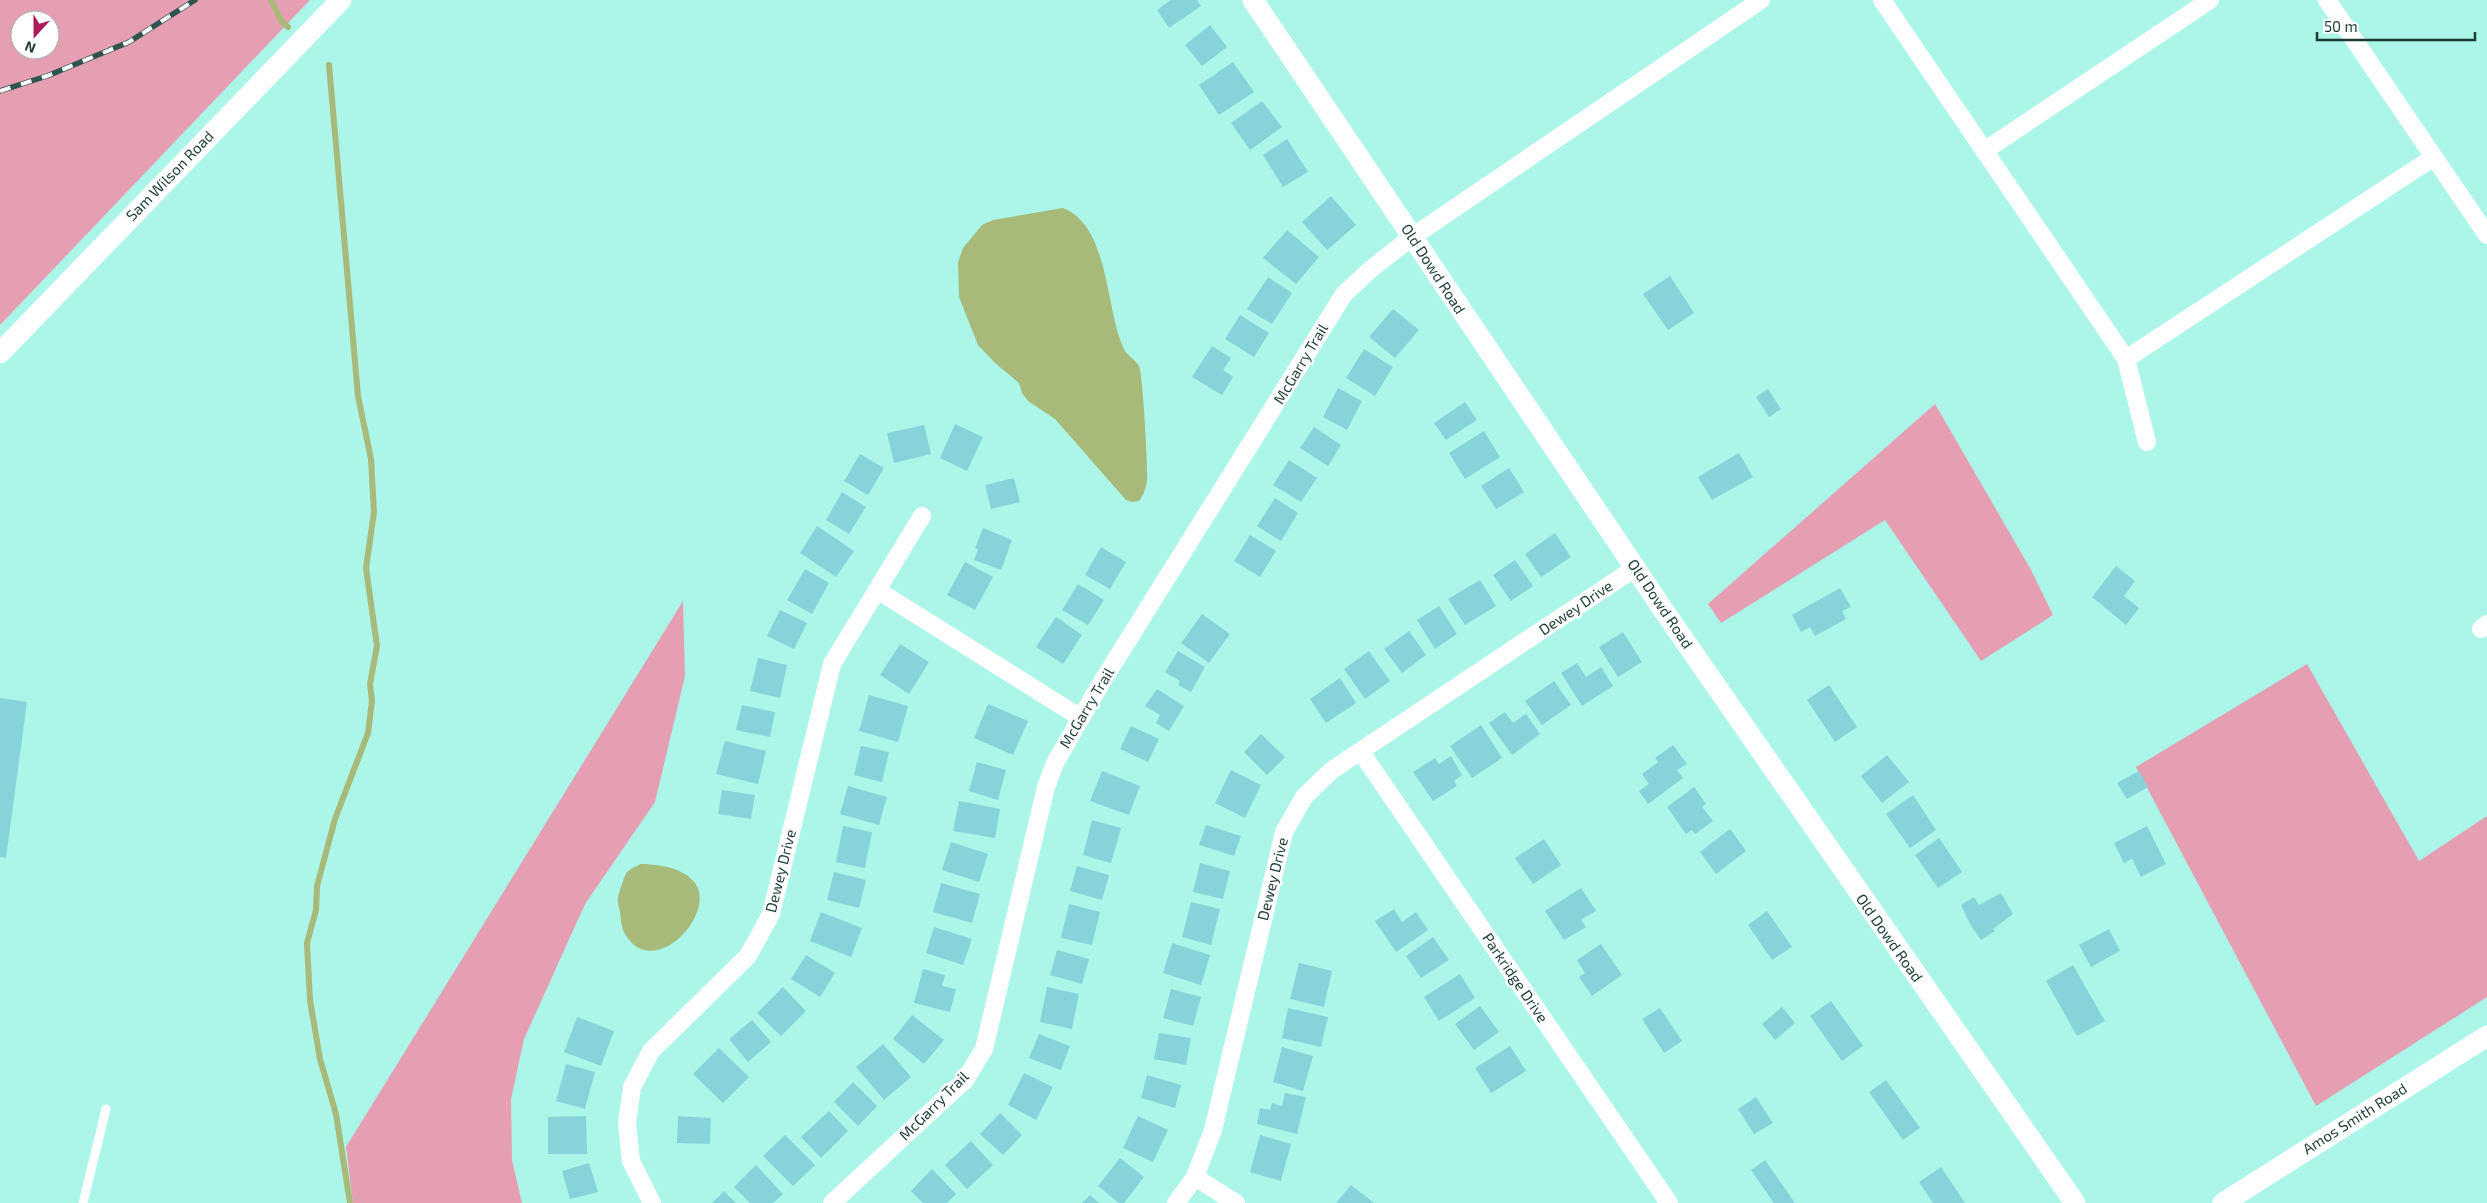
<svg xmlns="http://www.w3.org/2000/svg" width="2487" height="1203" viewBox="0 0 2487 1203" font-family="'Exo 2',sans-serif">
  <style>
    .forest { fill: #e69eb2; fill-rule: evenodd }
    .water { fill: #a8ba79 }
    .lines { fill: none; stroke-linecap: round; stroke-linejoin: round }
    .stream { stroke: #a8ba79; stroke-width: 6 }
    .building { fill: #86d4d9 }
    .service { stroke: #fff; stroke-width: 9 }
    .minor { stroke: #fff; stroke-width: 18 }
    .tertiary { stroke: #fff; stroke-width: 21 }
    .rail-casing { stroke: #2f544e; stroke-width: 5.5 }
    .rail { stroke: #fff; stroke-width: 4; stroke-dasharray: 11; stroke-linecap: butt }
    .labels { text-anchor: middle; stroke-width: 5; stroke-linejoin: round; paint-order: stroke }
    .street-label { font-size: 15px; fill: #1c3b36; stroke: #fff }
  </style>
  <rect width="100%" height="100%" fill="#abf6e8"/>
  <path class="forest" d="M0,0H310L0,325ZM20,20H50V50H20Z
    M1935,404L2030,568L2053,615L1981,661L1885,520L1721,623L1708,604Z
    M683,601L685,676L655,802L585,904L524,1039L511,1099L512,1160L522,1203H353L346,1147Z
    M2307,664L2419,861L2487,816V997L2316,1106L2136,767Z"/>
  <path class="water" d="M1063,208C1110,226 1105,310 1124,349C1127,356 1136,360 1139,366C1143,375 1148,467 1147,480C1146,488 1144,494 1139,501L1132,502L1126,500L1055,419L1028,401L1022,393L1019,383L995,363L978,345L959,297L958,262L963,248L982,225L993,220Z
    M640,864C674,864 715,877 694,919C681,944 645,968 625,934C621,927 621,920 620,912C617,900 617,899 621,887C623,883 624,876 627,872C629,869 636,867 640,864Z"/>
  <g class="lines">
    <path class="stream" d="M271,0L282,22L288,27
      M329,65L358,396L371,459L374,512L366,568L377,646L370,684L372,701L368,733L335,819L317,886L316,910L307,943L310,1000L320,1059L336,1114L350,1203"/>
  </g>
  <path class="building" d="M1171,0H1197L1201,6L1169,28L1157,10Z
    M1210,25L1227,47L1202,66L1185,45Z
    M1233,62L1254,92L1219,115L1199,85Z
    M1262,101L1282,127L1250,150L1231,123Z
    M1287,139L1308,172L1283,187L1263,155Z
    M1331,196L1356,225L1327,250L1302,222Z
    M1287,230L1319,257L1296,284L1263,258Z
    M1670,276L1694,313L1668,330L1643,294Z
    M1268,277L1292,293L1272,324L1247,309Z
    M1393,309L1419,330L1395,358L1369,337Z
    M1240,315L1269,333L1254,357L1225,339Z
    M1212,346L1231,358L1223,370L1233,377L1222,395L1192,377Z
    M1364,349L1393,367L1375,396L1346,378Z
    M1338,388L1362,401L1347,430L1323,417Z
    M1768,389L1781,409L1769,417L1756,397Z
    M1465,402L1477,420L1446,440L1434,423Z
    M955,424L983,437L967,471L940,458Z
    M924,425L931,454L894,463L887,433Z
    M1314,427L1341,445L1328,466L1300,448Z
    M1484,431L1500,457L1465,479L1449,453Z
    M1739,453L1753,477L1712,500L1698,477Z
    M860,454L884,468L868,495L844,481Z
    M1289,460L1317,478L1301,502L1273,485Z
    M1509,468L1524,492L1496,509L1481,486Z
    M1014,478L1020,502L991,509L985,485Z
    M842,492L866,507L849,534L826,520Z
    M1275,498L1298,513L1281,541L1257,526Z
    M817,526L854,551L836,577L800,553Z
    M983,528L1012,540L1001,570L974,560L978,549L975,548Z
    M1555,533L1571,557L1541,577L1525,554Z
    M1250,535L1276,551L1260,577L1234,561Z
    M1101,547L1126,562L1110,589L1085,575Z
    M1515,560L1533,586L1511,601L1493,575Z
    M965,562L993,577L975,610L947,595Z
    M2116,566L2135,581L2124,596L2139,608L2126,625L2092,597Z
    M805,569L829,583L812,614L787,600Z
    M1480,580L1496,606L1465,625L1448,599Z
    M1078,584L1104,600L1088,625L1062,610Z
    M1840,588L1851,607L1842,611L1846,619L1815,636L1810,627L1801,632L1792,615Z
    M1439,606L1457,634L1435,649L1417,620Z
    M780,610L807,623L794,649L767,636Z
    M1202,614L1230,634L1209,663L1181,643Z
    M1056,617L1082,635L1063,664L1036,647Z
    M1409,631L1426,655L1402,673L1384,649Z
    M1623,632L1642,662L1618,677L1599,647Z
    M900,644L929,662L909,694L880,675Z
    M1178,651L1205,667L1191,692L1178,685L1180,681L1165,672Z
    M1369,651L1390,681L1365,699L1344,669Z
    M758,658L787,665L780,698L750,691Z
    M1577,663L1586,677L1601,667L1613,686L1582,706L1561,673Z
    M1340,678L1356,703L1326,723L1310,699Z
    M1554,681L1571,705L1542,725L1525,701Z
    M1829,685L1857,727L1835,742L1807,700Z
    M1157,689L1184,706L1169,731L1156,723L1160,715L1145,706Z
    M869,695L908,706L898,742L859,731Z
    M0,698L27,702L6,858L0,857Z
    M988,704L1028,721L1013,755L974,738Z
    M742,705L775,712L770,737L736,730Z
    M1505,712L1513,723L1526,714L1540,734L1512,755L1489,723Z
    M1481,725L1502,758L1472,778L1450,746Z
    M1131,726L1159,739L1148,762L1120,749Z
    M1261,734L1285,757L1267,775L1244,752Z
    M725,741L766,751L758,784L716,774Z
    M1673,745L1687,764L1677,770L1683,778L1648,804L1639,791L1649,784L1642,774L1658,762L1655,758Z
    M861,746L889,752L882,782L854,775Z
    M1887,755L1909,782L1882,803L1861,776Z
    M1451,756L1462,775L1454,781L1457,786L1433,801L1413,772L1435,758L1439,764Z
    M977,762L1006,770L998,800L969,791Z
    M1231,770L1261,785L1245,818L1215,803Z
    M1102,771L1140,786L1129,815L1090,801Z
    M2139,771L2148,787L2127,799L2117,783Z
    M848,786L887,797L879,825L840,814Z
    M1694,787L1706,804L1702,807L1713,821L1695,834L1692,830L1686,834L1667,807Z
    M722,790L755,795L751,819L718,814Z
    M1913,795L1936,830L1910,848L1886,814Z
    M959,801L1000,809L995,838L953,831Z
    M1092,820L1121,828L1111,863L1083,855Z
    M1206,825L1241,836L1234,856L1199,845Z
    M843,826L872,832L865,868L836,862Z
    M2147,826L2166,864L2141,877L2132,859L2124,863L2114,843Z
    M1730,829L1746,851L1716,874L1700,852Z
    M1939,838L1962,872L1938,888L1915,855Z
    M1544,839L1561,865L1533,884L1515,858Z
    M951,842L988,854L979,882L942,870Z
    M1200,863L1230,871L1223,899L1193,892Z
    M1077,866L1109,875L1102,900L1070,891Z
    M834,872L866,880L859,908L827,900Z
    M941,883L980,894L972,923L933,912Z
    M1581,888L1596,911L1581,920L1586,927L1564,940L1545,911Z
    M2001,893L2013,914L1993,929L1995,931L1981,940L1970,924L1961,905L1974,897L1979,905Z
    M1191,902L1220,909L1211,945L1182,937Z
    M1069,904L1100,912L1092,945L1061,938Z
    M1394,909L1402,922L1416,912L1428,930L1396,952L1375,921Z
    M1767,911L1792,947L1772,960L1748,925Z
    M821,912L862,928L851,957L810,941Z
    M934,927L972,939L963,965L926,953Z
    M2109,929L2120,951L2091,967L2079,945Z
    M1433,937L1449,960L1421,978L1406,956Z
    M1172,943L1210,955L1201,985L1163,973Z
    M1601,944L1622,975L1592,996L1579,977L1585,973L1577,960Z
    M1057,950L1089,959L1082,984L1050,975Z
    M806,955L835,973L820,997L791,979Z
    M1299,963L1332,971L1324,1007L1290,999Z
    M2073,965L2105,1021L2077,1036L2046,981Z
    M923,969L945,975L942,986L956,989L950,1012L914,1003Z
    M1460,974L1475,998L1439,1021L1424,997Z
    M783,987L806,1011L781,1036L757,1013Z
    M1047,987L1079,994L1072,1029L1040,1022Z
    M1171,989L1201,997L1193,1026L1163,1018Z
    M1831,1001L1863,1046L1842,1061L1810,1016Z
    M1480,1006L1499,1032L1474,1050L1455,1024Z
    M1782,1007L1795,1023L1775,1040L1762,1024Z
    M1288,1008L1328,1017L1321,1047L1282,1038Z
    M1660,1008L1682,1041L1664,1053L1642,1019Z
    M912,1015L944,1040L924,1064L893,1039Z
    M577,1017L614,1031L601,1066L564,1052Z
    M752,1020L771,1042L748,1062L729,1039Z
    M1159,1033L1191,1038L1186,1065L1154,1059Z
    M1039,1034L1070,1046L1061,1070L1029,1058Z
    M883,1044L911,1077L884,1100L856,1067Z
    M1510,1046L1526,1071L1491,1093L1475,1068Z
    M1282,1047L1313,1056L1303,1091L1273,1082Z
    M719,1048L749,1077L723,1103L693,1074Z
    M566,1064L595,1072L585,1109L556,1101Z
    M1024,1073L1053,1087L1036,1120L1008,1105Z
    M1147,1075L1181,1085L1175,1108L1141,1098Z
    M1886,1080L1920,1128L1903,1140L1869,1092Z
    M853,1082L877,1106L858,1126L834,1102Z
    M1285,1093L1306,1097L1297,1134L1257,1124L1260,1108L1270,1110L1272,1103L1282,1106Z
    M1756,1097L1773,1123L1754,1134L1738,1109Z
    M829,1111L848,1131L821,1158L801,1137Z
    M1000,1113L1022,1135L1003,1155L980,1134Z
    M586,1116L587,1154H548V1117Z
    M678,1116L711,1118L710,1144L677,1143Z
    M1138,1116L1168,1130L1153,1162L1123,1148Z
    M785,1135L815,1165L793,1186L763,1156Z
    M1260,1135L1291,1144L1281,1181L1250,1172Z
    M971,1141L993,1165L967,1189L945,1165Z
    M1120,1158L1144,1177L1124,1203H1119L1098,1186Z
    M1765,1160L1795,1203H1774L1751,1170Z
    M589,1163L598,1192L570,1199L562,1171Z
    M756,1165L783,1194L773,1203H750L734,1187Z
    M1941,1167L1965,1203H1933L1919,1182Z
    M932,1169L956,1194L947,1203H923L911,1191Z
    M1351,1185L1374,1203H1336Z
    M724,1191L736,1203H712Z
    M1090,1195L1099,1203H1082Z"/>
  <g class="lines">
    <path class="service" d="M83,1203L106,1109"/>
    <path class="minor" d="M1882,0L2126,359L2147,442
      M2327,0L2487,235
      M1984,151L2210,0
      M2126,359L2434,157
      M877,590L1081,718
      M2481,629L2487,624
      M1361,752L1669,1203
      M1195,1177L1236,1203
      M652,1203L631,1161L627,1123L632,1087L651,1051L748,956L771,914L832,664L922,516
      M832,1203L965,1080L984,1049L1046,787L1055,763L1100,685L1344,294L1371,269L1412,237L1761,0
      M1176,1203L1195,1177L1213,1130L1284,832L1304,797L1332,770L1635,568"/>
    <path class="tertiary" d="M1253,0L1664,611L2075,1203
      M0,353L341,0
      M2223,1203L2487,1036"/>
    <g class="rail-casing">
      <path id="rail" d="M0,91L47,76L129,42L195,0"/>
    </g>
    <use href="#rail" class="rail"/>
  </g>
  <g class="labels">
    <g class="street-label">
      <text transform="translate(170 176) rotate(-46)" y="5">Sam Wilson Road</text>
      <text transform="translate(1433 269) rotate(57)" y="5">Old Dowd Road</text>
      <text transform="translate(1301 364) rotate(-59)" y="5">McGarry Trail</text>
      <text transform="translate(1660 604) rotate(56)" y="5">Old Dowd Road</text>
      <text transform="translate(1576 608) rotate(-34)" y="5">Dewey Drive</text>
      <text transform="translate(1087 708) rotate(-59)" y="5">McGarry Trail</text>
      <text transform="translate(781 871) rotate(-76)" y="5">Dewey Drive</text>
      <text transform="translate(1273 879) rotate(-76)" y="5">Dewey Drive</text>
      <text transform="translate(1889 938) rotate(55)" y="5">Old Dowd Road</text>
      <text transform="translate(1515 978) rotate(56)" y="5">Parkridge Drive</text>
      <text transform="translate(934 1106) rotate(-45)" y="5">McGarry Trail</text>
      <text transform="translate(2355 1119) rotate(-32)" y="5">Amos Smith Road</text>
    </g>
  </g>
  <g transform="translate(35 35) rotate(201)"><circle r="24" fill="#ffffff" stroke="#a4b1af"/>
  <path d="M0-4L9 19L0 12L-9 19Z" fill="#aa1c5a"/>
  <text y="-8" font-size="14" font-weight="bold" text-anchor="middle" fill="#1c3b36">N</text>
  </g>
  <path d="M2317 32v8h158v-8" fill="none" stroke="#1c3b36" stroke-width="2.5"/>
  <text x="2324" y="32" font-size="15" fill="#1c3b36" stroke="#ffffff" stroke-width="4" paint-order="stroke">50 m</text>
</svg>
